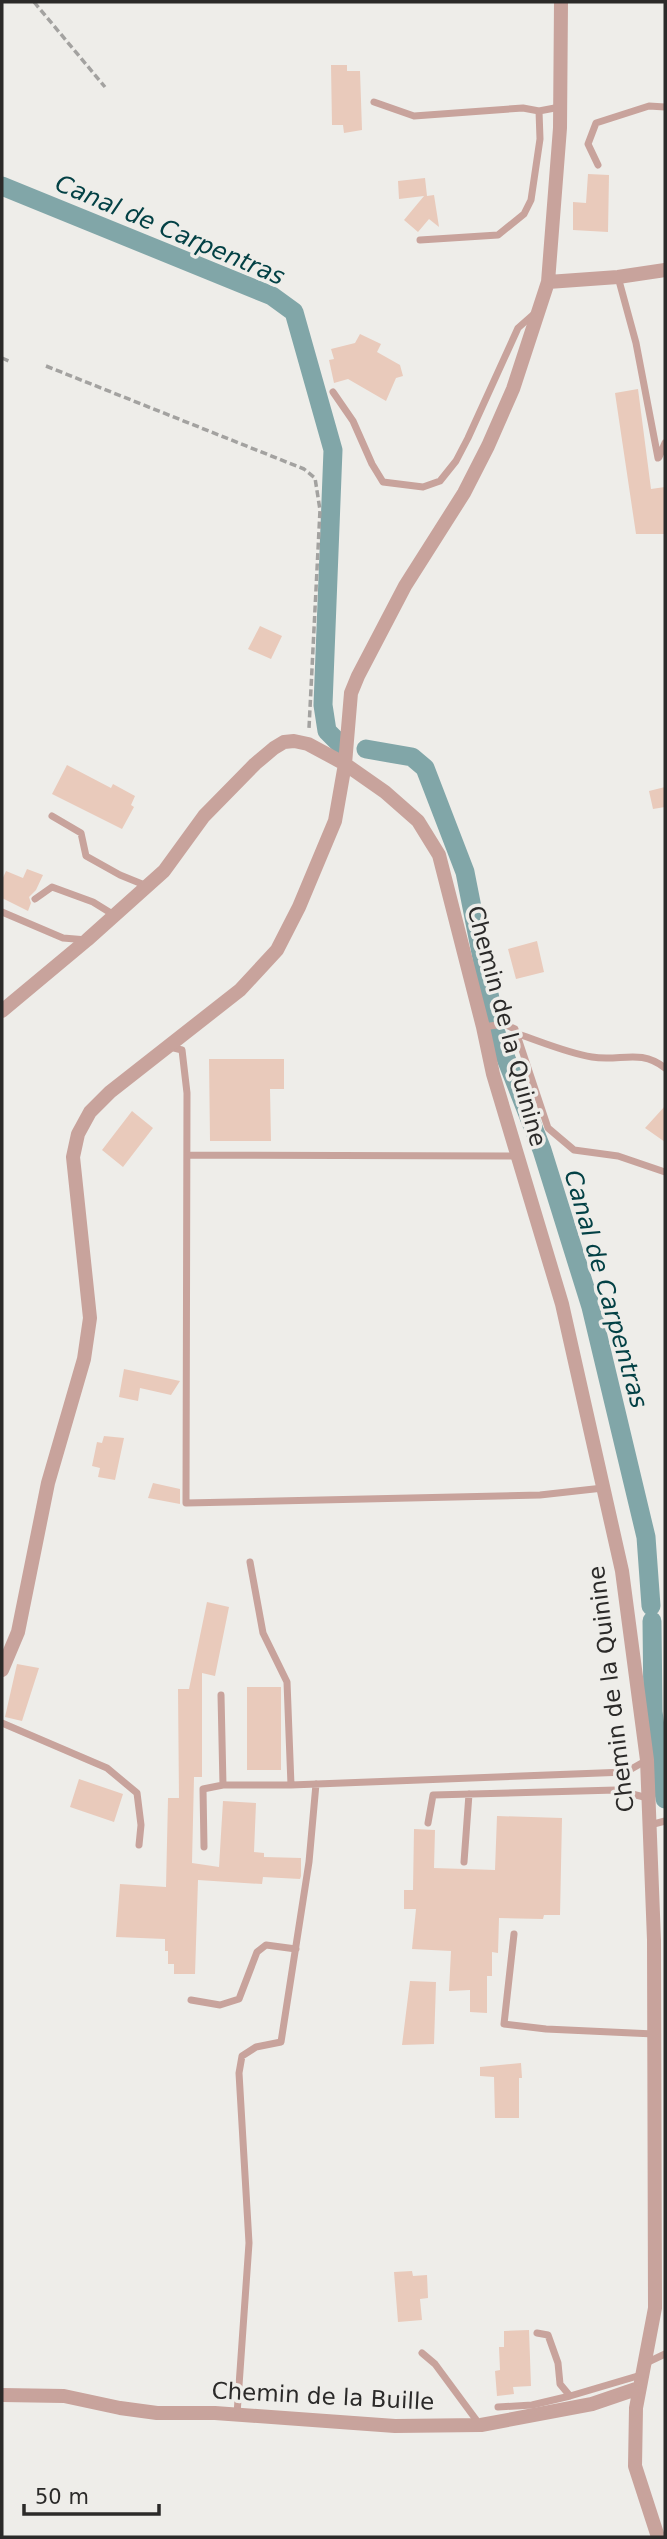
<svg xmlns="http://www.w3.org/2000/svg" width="667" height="2539" viewBox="0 0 667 2539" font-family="'DejaVu Sans',sans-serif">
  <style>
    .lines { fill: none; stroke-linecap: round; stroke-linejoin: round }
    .canal { stroke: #81a6a8; stroke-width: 19 }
    .building { fill: #e9cabb }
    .path { stroke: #a3a2a0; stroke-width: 3.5; stroke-dasharray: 7 3.5; stroke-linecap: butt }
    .service { stroke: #c8a39c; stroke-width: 7 }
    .minor { stroke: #c8a39c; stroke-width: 14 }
    .labels { text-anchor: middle; stroke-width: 7; stroke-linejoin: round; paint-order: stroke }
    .street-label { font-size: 23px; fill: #2b2a29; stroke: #eeede9 }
    .water-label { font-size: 24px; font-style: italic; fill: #034145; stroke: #eeede9 }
  </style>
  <rect width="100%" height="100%" fill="#eeede9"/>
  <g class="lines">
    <path class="canal" d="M2,186L272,296L294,312L333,450L323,705L327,731L341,745
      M366,749L412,757L425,768L465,872L494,1019
      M496,1033L542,1150L591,1307L646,1537L651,1606
      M652,1621L653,1712L665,1799"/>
  </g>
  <path class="building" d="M331,65H347V71H360L362,130L344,133L343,125H332Z
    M588,174L609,175L608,232L573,230V202L586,203Z
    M425,178L427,196L434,195L439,227L429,219L418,232L404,220L424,196L399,199L398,181Z
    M360,334L381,344L377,352L400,365L403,376L396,378L386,401L348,379L334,383L329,360L334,359L331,349L355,343Z
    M638,389L651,489L665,487V534H636L615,393Z
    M260,626L282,636L271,659L248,649Z
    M67,765L111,788L113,784L135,796L131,805L134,807L122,829L52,794Z
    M665,787V807L653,809L649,791Z
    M27,869L43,875L36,890L29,897L31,903L28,911L2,898V880L6,871L23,878Z
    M537,941L544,972L516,979L508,949Z
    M209,1059H284V1089H270L271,1141H210Z
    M665,1106V1142L645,1128Z
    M132,1111L153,1128L123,1167L102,1150Z
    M124,1369L180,1381L171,1395L140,1388L138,1401L119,1397Z
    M104,1436L124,1438L115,1480L98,1477L100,1468L92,1466L97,1442L102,1443Z
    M153,1483L180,1489V1504L148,1498Z
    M207,1602L229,1607L215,1676L202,1673V1777H194L192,1863L219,1867L223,1801L256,1803L254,1852L264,1853V1857L301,1858V1876L300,1879L263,1877L262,1884L198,1880L195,1974H174V1964H168V1951H165V1939L116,1937L120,1884L166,1887L168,1798H179L178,1689H189Z
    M17,1664L39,1668L22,1721L5,1717Z
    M247,1687H281V1770H247Z
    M79,1779L123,1794L114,1822L70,1807Z
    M497,1816L562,1818L560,1915H544L543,1919L499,1918L498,1953L492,1952V1976H487V2013L470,2012V1990L449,1991L451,1951L412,1949L416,1909H404V1890H413L414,1829L435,1830L434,1868L495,1870Z
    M410,1981L436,1982L434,2044L402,2045Z
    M521,2063L522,2078H519V2118H495L494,2077L480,2076V2067Z
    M412,2271L413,2276L427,2275L428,2298L420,2299L422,2320L398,2322L394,2272Z
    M529,2330L531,2386L513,2387L514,2394L497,2396L495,2371L500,2370L499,2347H504V2331Z"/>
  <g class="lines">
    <path class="path" d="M34,2L105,87
      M2,358L11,362
      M46,366L304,469L315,478L320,510L309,728"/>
    <path class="service" d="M374,102L414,116L523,108L539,111
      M598,165L588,144L596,123L649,106L665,107
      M420,240L498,235L524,214L531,200L540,139L539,111L560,107
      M618,277L636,343L658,458
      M333,392L353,421L372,464L383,482L423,487L440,481L456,461L468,438L518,328L535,313
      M659,457L665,443
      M52,816L81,833L86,856L120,875L147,886
      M35,899L52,887L93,902L114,915
      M2,912L63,938L87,940
      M483,1027L504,1024L515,1029L548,1128L574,1150L618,1156L665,1172
      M518,1034C542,1042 567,1053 592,1057C620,1062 640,1048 665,1068
      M170,1047L182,1050L187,1093L186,1503L540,1495L603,1488
      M187,1155L517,1156
      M250,1562L263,1633L287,1682L291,1785L626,1772L647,1760
      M221,1695L223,1785H291
      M2,1723L107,1768L137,1793L141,1825L139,1845
      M428,1823L433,1795L616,1790L648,1798
      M650,1825L665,1821
      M204,1847L203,1789L223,1785
      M464,1862L469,1794
      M514,1934L504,2024L546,2029L654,2034
      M191,2000L220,2005L239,1999L257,1952L266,1945L296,1949
      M537,2333L548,2335L558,2363L560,2384L570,2396L641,2375
      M422,2353L435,2364L480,2425
      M646,2363L665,2354
      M498,2407L532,2405L570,2396
      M237,2414L249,2243L239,2073L242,2056L256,2047L281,2042L309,1862L316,1784"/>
    <path class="minor" d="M561,2L560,128L548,282L513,389L488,446L464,493L405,586L358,676L351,693L345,764L385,792L418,821L439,855L483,1027L493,1074L562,1304L622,1571L647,1760L654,1940L655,2308L636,2408L635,2466L658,2537
      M548,282L618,277L665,270
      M2,1011L87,940L164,871L204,816L255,764L274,748L284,742L294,741L308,744L345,764L335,821L299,907L277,950L240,990L110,1092L90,1112L78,1134L73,1157L90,1318L84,1359L48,1483L18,1632L2,1670
      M2,2395L64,2396L120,2408L157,2413H215L395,2426L481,2425L592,2404L639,2388"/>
  </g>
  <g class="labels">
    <g class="street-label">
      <text transform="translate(507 1026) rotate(75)" y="8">Chemin de la Quinine</text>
      <text transform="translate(611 1689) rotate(-97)" y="8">Chemin de la Quinine</text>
      <text transform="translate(323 2396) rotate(3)" y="8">Chemin de la Buille</text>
    </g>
    <g class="water-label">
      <text transform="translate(170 230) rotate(23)" y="8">Canal de Carpentras</text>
      <text transform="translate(606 1289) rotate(74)" y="8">Canal de Carpentras</text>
    </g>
  </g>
  <rect width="667" height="2539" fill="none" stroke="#2b2a29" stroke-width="7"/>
  <path d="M24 2504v10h135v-10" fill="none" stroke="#2b2a29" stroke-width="3.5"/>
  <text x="35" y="2504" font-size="21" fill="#2b2a29" stroke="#eeede9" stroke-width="5" paint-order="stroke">50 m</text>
</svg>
